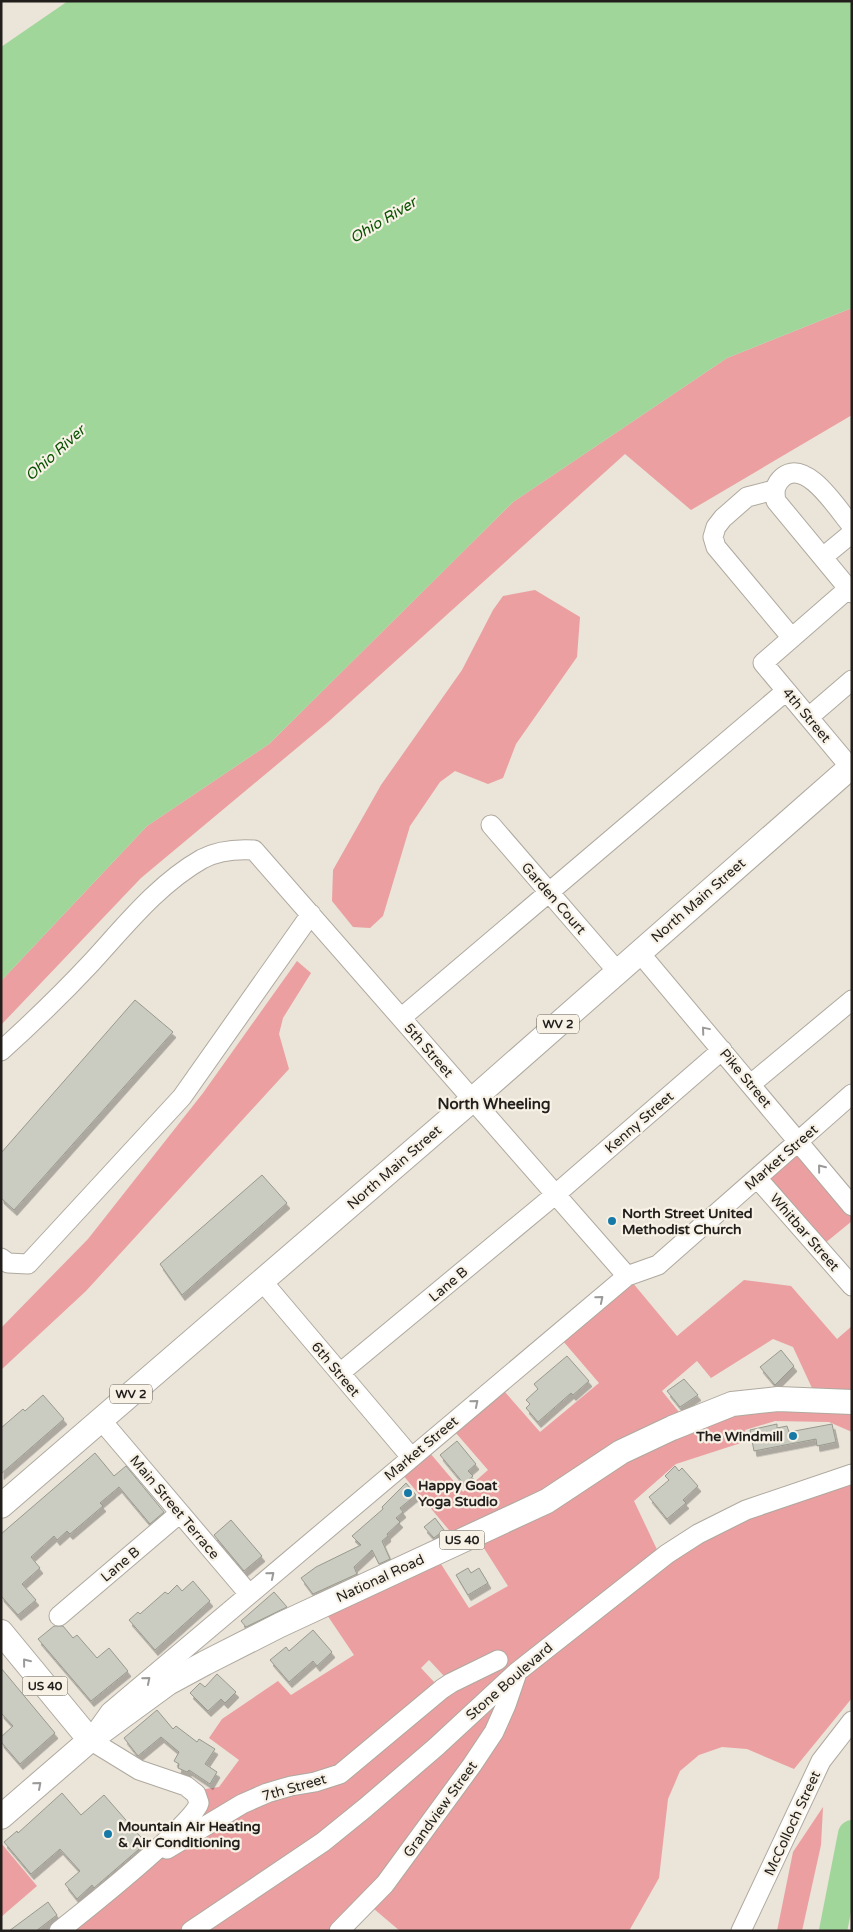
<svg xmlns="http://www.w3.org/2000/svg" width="853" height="1932" viewBox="0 0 853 1932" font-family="'Varela Round',sans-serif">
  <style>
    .green { fill: #eb9fa0; fill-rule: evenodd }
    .water { fill: #a1d69b }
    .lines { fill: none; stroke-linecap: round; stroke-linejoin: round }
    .river { stroke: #a1d69b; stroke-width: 28 }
    .building { fill: #cbccc1; stroke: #99998f; filter: url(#shadow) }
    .minor-casing { stroke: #afa99f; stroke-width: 21 }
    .major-casing { stroke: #afa99f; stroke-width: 26 }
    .minor { stroke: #fff; stroke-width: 19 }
    .major { stroke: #fff; stroke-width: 24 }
    .oneway { stroke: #9b9a98 }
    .poi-dot { fill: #1779a6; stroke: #f7f1e6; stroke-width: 2 }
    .labels { text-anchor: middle; stroke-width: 4.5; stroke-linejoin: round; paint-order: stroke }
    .shield { fill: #f7f1e6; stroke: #615d58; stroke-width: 1 }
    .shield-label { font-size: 12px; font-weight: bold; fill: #211e1b }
    .street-label { font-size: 14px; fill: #211e1b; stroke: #f7f1e6 }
    .poi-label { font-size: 14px; font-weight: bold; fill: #211e1b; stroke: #f7f1e6; text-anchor: start }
    .water-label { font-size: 15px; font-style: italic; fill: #065200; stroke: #f7f1e6 }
    .neighbourhood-label { font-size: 15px; font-weight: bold; fill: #211e1b; stroke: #f7f1e6 }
  </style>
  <defs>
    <filter id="shadow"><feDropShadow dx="3" dy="5.5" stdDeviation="0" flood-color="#0004"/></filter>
  </defs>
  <rect width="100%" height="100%" fill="#eae4d9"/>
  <path class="green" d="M852,308V415L691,510L625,454L328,722L141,878L1,1025V981L147,826L269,744L513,502L727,358Z
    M535,590L580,617L577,657L516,744L503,778L488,784L455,771L440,782L410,826L383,916L370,928L353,927L332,901L333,870L381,785L462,670L493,610L503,596Z
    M297,961L311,973L283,1018L279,1034L289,1069L86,1291L1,1370V1328L88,1239L203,1093Z
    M799,1141L852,1206V1221L819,1248L757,1178Z
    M627,1276L677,1336L744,1280L791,1286L837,1339L852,1326V1432L829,1422L775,1421L745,1430L747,1441L676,1464L634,1501L661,1558L852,1474V1698L794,1769L747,1749L722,1747L699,1755L680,1771L668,1799L659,1878L629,1931H400L367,1903L339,1931H59L193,1815V1791L219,1787L239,1760L209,1738L222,1719L278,1681L291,1695L354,1655L321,1606L434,1553L469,1608L508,1586L475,1534L459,1542L397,1468L424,1446L463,1492L488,1470L449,1425L498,1384L540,1432L599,1383L557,1334ZM773,1339L793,1347L818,1401L687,1422L662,1391L697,1361L711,1378ZM429,1660L444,1676L436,1684L421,1668Z
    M823,1807L821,1845L802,1931H777L793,1852Z
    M1,1843L37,1886L1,1917Z"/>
  <path class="water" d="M68,1H852V308L727,358L513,502L269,744L147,826L1,981V47Z"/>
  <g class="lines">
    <path class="river" d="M833,1931L852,1834"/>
  </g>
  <path class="building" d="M135,1000L173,1032L14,1210L1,1198V1153Z
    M262,1175L287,1203L182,1295L160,1264Z
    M781,1350L794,1366L775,1385L760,1367Z
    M567,1356L589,1381L573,1395L571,1393L538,1422L526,1408L530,1404L526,1400L538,1389L534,1384Z
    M684,1379L698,1395L680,1407L667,1391Z
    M43,1395L64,1419L1,1474V1428L23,1409L25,1411Z
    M777,1424V1428L787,1426L789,1432L832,1424L836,1442L817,1446L816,1439L754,1451L750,1430Z
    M457,1441L476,1464L468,1471L473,1476L464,1484L440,1455Z
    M95,1453L114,1476L126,1466L164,1512L150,1524L119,1487L100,1503L103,1506L70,1534L67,1531L57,1540L54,1536L31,1557L40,1568L22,1584L36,1600L18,1615L1,1596V1534Z
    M675,1466L679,1471L682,1468L698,1486L683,1500L686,1503L667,1519L649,1497L669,1480L665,1476Z
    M406,1483L416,1495L400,1508L403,1512L396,1518L400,1522L387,1534L388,1536L382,1541L390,1559L379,1564L372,1550L354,1567L357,1574L313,1594L301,1578L316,1567L361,1545L352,1536L383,1509L382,1507Z
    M435,1518L444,1530L434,1538L424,1527Z
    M231,1520L262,1556L244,1571L214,1535Z
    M468,1568L471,1573L479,1568L488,1583L468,1595L456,1575Z
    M193,1581L210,1601L155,1650L129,1620L138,1612L140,1614L165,1592L168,1594L177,1585L182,1591Z
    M274,1592L287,1607L246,1627L241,1621Z
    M54,1626H63L73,1638L77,1635L97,1658L109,1648L128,1671L91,1701L38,1639Z
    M313,1630L332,1652L317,1666L313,1661L289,1682L270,1660L286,1647L289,1651Z
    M1,1668L55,1733L20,1764L1,1742V1737L13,1726L1,1713Z
    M217,1674L236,1692L225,1703L221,1699L208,1711L190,1693L200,1683L205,1687Z
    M157,1710L173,1729L176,1726L197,1742L199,1739L215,1749L205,1764L217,1772L210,1784L189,1770L187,1772L178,1768L179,1764L174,1761L179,1752L161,1737L138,1756L124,1738Z
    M62,1793L81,1815L104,1795L146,1843L94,1888L92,1885L77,1899L65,1884L80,1871L60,1849L31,1874L4,1842L17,1831L18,1833Z
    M48,1902L57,1915L36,1931H9Z"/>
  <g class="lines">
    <g class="minor-casing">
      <path id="minor" d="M774,490L747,497L723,518L716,527L713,537L716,547L792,638
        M852,526C838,510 807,458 783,477C775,484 774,491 776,501L852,593
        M823,557L852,533
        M848,589L763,663L850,767
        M809,717L852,680
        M491,825L618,972
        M639,952L852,1206
        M401,1018L786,691
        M1,1051C32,1023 62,994 91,963C125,926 158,884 202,859C217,851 237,849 254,850L627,1276
        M751,1084L852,1000
        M757,1178L852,1286
        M1,1258L8,1263L28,1264L182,1097L311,914
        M262,1281L411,1457
        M340,1373L556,1194L722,1050
        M101,1420L249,1594
        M59,1616L180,1513
        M167,1849L242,1804L267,1793L291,1786L315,1782L340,1774L442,1689L451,1683L498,1660
        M59,1931C83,1912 194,1824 199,1803L196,1794L186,1786L139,1770L90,1740L110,1712L627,1276L658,1265L852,1094
        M191,1931L323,1842L365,1808L436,1747L517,1672L667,1554L698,1534L746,1510L852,1474
        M339,1931L385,1884L472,1765L494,1732L506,1705L517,1673
        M741,1931L821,1761L852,1721"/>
    </g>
    <g class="major-casing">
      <path id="major" d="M1,1506L472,1100L852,766
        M1,1632L90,1740
        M1,1817L90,1740L168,1683L205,1663L280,1625L547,1501L621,1452L672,1428L732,1404L778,1399L852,1402"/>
    </g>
    <use href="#minor" class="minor"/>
    <use href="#major" class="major"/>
  </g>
  <defs><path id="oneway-chevron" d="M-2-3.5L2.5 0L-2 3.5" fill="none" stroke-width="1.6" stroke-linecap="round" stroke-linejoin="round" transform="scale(1.25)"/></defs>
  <g class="oneway">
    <use href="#oneway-chevron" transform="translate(705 1030) rotate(-130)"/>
    <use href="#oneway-chevron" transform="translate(821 1168) rotate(-129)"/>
    <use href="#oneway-chevron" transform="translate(600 1299) rotate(-40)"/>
    <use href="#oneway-chevron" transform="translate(475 1403) rotate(-40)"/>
    <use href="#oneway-chevron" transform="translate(271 1575) rotate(-40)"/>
    <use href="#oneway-chevron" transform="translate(26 1662) rotate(-129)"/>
    <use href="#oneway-chevron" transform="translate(147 1680) rotate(-40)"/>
    <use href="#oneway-chevron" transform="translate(38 1785) rotate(-41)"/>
  </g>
  <g class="poi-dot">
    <circle cx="612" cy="1221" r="5"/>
    <circle cx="793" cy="1436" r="5"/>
    <circle cx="408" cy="1493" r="5"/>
    <circle cx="108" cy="1834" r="5"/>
  </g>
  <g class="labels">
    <g class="shield">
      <rect x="537" y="1014.5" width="42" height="19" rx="4"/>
      <rect x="110" y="1384.5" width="42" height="19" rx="4"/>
      <rect x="439.5" y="1530.5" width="45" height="19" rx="4"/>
      <rect x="22.5" y="1676.5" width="45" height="19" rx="4"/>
    </g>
    <g class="shield-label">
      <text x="558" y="1028">WV 2</text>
      <text x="131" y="1398">WV 2</text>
      <text x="462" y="1544">US 40</text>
      <text x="45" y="1690">US 40</text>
    </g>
    <g class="street-label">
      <text transform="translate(807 715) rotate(50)" y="5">4th Street</text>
      <text transform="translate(554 898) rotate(49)" y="5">Garden Court</text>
      <text transform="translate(698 900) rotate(-41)" y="5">North Main Street</text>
      <text transform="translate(429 1050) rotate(49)" y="5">5th Street</text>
      <text transform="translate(746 1078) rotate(50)" y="5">Pike Street</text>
      <text transform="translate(639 1122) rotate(-41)" y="5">Kenny Street</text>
      <text transform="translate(781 1157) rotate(-41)" y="5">Market Street</text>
      <text transform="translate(394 1167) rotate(-41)" y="5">North Main Street</text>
      <text transform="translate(805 1232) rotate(49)" y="5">Whitbar Street</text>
      <text transform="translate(448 1284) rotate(-40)" y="5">Lane B</text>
      <text transform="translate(336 1369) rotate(50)" y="5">6th Street</text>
      <text transform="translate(421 1448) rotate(-40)" y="5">Market Street</text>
      <text transform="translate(175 1507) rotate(50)" y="5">Main Street Terrace</text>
      <text transform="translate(120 1564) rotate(-40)" y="5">Lane B</text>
      <text transform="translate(380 1578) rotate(-25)" y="5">National Road</text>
      <text transform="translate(509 1681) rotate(-41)" y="5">Stone Boulevard</text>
      <text transform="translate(294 1787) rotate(-16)" y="5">7th Street</text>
      <text transform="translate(440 1809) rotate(-54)" y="5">Grandview Street</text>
      <text transform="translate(792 1823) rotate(-65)" y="5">McColloch Street</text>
    </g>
    <g class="poi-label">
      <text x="622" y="1218">North Street United<tspan x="622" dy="16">Methodist Church</tspan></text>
      <text x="783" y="1441" text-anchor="end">The Windmill</text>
      <text x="418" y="1490">Happy Goat<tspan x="418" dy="16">Yoga Studio</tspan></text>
      <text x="118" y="1831">Mountain Air Heating<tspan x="118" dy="16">&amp; Air Conditioning</tspan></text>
    </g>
    <g class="water-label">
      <text transform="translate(383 220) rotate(-31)" y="5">Ohio River</text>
      <text transform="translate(55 453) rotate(-42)" y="5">Ohio River</text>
    </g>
    <g class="neighbourhood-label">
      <text x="494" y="1109">North Wheeling</text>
    </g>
  </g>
  <rect width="853" height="1932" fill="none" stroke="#211e1b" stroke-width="5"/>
</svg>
